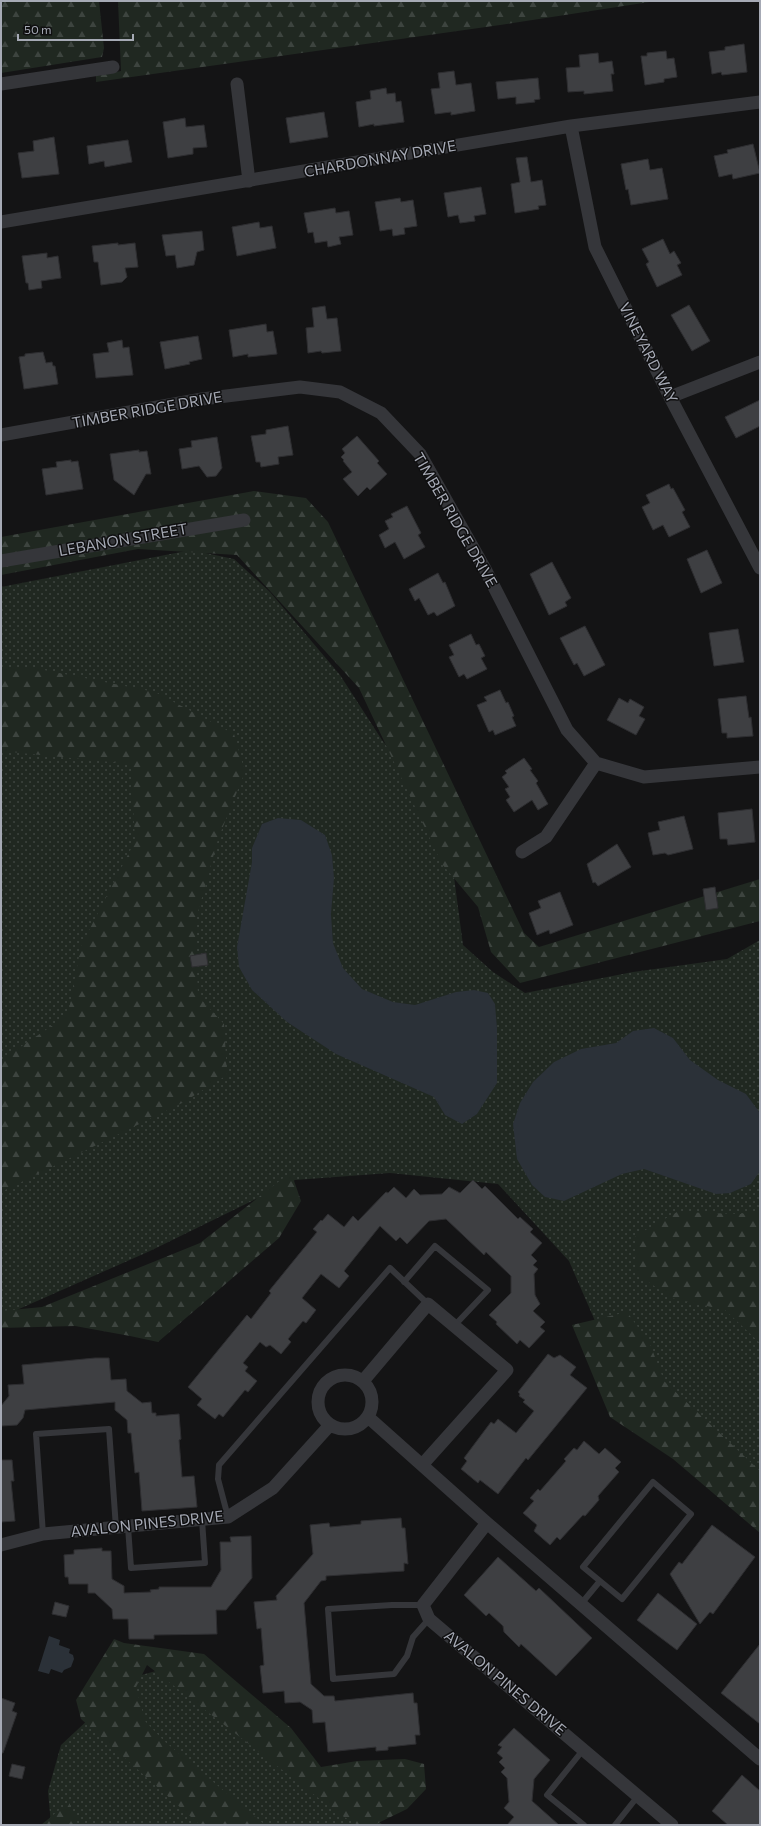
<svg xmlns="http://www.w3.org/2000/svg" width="761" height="1826" viewBox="0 0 761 1826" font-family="Commissioner,sans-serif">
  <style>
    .grass { fill: url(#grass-dots) }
    .forest { fill: url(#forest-firs) }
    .water { fill: #2b3138 }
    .building { fill: #3e3f42; stroke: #2e2e31 }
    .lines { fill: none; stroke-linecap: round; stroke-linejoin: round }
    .service { stroke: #35363a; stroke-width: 6 }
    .minor { stroke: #35363a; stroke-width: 13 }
    .labels { text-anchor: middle; stroke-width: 3; stroke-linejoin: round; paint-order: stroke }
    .street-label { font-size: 15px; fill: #a6aab5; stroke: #0f0f10 }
  </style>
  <defs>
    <pattern id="grass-dots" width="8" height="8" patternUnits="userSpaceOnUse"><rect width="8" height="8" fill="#202821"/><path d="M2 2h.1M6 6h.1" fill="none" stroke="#3d443f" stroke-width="1.8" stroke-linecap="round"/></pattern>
    <pattern id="forest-firs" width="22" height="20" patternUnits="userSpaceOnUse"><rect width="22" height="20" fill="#202821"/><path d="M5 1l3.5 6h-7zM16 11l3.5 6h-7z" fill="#3d443f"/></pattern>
  </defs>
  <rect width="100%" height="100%" fill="#141415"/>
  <path class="grass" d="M191,550L234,559L270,592L340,675L382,740L430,802L454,877L463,945L493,972L525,993L633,972L727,959L760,940V1496L618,1374L569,1261L498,1184L390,1173L295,1180L150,1251L1,1317V587Z
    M167,1668L383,1825H51L48,1791L61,1745L134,1677Z"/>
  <path class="forest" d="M1,1H99L104,48L102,57L1,73Z
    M118,1H656L500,25L96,82V76L121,71Z
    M254,491L306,498L328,522L524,933L539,947L760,879V921L520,983L491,952L478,907L442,864L359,688L237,555L138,549L1,575V537Z
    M1,669H39L155,692L234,734L245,772L218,839L195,923L198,996L224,1024L227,1075L182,1103L1,1192V1060L68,1015L81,946L135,841L131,764L1,751Z
    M291,1172L301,1201L279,1238L158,1342L130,1336L75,1326L1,1328V1311L42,1307L200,1243Z
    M760,1210V1343L725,1310L671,1298L636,1273L635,1236L677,1212L741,1214Z
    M627,1312L650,1344L664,1381L760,1471V1533L673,1459L610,1417L572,1325Z
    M114,1639L124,1643L204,1654L291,1728L321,1767L357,1761L405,1759L424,1764L426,1789L407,1809L374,1825H358L339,1814L147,1665L136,1687L145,1721L164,1741L265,1825H200L81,1719L76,1700Z
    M69,1802L78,1825H41Z"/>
  <path class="water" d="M278,818L301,820L325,835L332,855L334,878L331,914L333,943L343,968L362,989L393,1002L415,1005L456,992L474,990L488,993L495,1004L497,1028V1083L477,1114L462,1124L445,1115L434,1097L336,1054L287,1022L252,990L239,967L237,947L252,862V848L262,824Z
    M654,1028L673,1038L690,1060L718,1080L746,1094L760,1113V1171L751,1184L730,1193L716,1194L644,1169L622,1174L564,1201L545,1197L532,1185L517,1159L513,1124L520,1103L533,1082L554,1062L581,1049L616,1043L633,1031Z
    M49,1636L60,1640L59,1645L70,1649L69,1653L73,1655L74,1659L71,1667L64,1670L62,1673L51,1669L49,1674L38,1671Z"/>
  <path class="building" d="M744,44L747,72L722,75L721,72L712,74L709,52L725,50V47Z
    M666,51L667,59L674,58L677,77L664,79V82L645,85L641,56H647V53Z
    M598,53L599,63L612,61L614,74H611L613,91L584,94V91L568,92L566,68L580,67L579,55Z
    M454,71L456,85L471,83L475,111L451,115V112L435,114L431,89L440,88L438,73Z
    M538,78L540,99L534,100L535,102L516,104V97L498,99L496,82Z
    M386,88L387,94L395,93L396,102L401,101L404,122L374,126V124L359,127L356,102L371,99L370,91Z
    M324,112L328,137L290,143L286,118Z
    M185,118L186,127L204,125L207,147L193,148V154L168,158L163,122Z
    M54,137L59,174L22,178L18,153L34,151L33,141Z
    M128,140L132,162L105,167L104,161L89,164L87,146Z
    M753,144L760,173L733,179L732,174L719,177L714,156L728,153L727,150Z
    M527,157L531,182L542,180L546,205L538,206L539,209L515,213L511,184L520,182L516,158Z
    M648,159L650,170L662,168L668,199L631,205L628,189L626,190L621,164Z
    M481,187L486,214L474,216L475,221L460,223L458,215L448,217L444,193Z
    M400,198L401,202L413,200L417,226L404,228L405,234L393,236L392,229L380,231L375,202Z
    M335,208L336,213L349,211L353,235L339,237L341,244L328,247L327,241L315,243L313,232L308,233L304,213Z
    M259,222L260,228L272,226L276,248L237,256L232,227Z
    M202,231L204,250L197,252L194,265L177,268L175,255L166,256L162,235Z
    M663,239L670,254L674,251L681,263L677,265L682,275L657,287L646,264L649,262L642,249Z
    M118,243V245L135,243L138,267L125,268L127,277L122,282L101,285L98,262H94L92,246Z
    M47,253V258L58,256L61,278L41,281L42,288L29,290L28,283H26L22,256Z
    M689,305L710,341L692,351L671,315Z
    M325,306L327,319L337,318L341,351L322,353L321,351L308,353L306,328L314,327L312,308Z
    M266,324L267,332L273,331L277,354L248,357V354L233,357L229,330Z
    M198,336L202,359L189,362L190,364L165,369L160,342Z
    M122,340L123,348L129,347L133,375L96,378L93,354L109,352L107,343Z
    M43,352L46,363L52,362L53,366H55L58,384L24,389L19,357L25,356V354Z
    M760,400V426L736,438L725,417Z
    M288,426L293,455L278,457L279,464L261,467L260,462H256L251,436L266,434V430Z
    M357,436L379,461L377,463L387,474L370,490L367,487L358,496L343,479L352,472L343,461L344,460L341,457L345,453L342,449Z
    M217,437L222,468L216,476L207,477L199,466L182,469L179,449L192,447L191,441Z
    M139,450V452L147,451L151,474H146L134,495L114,480L110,454Z
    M71,460V462L78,461L83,489L46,495L42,469L57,467L56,462Z
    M669,484L671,489L673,488L685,510L682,512L690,527L669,537L663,525L653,530L642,507L650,503L646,495Z
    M407,506L421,533L418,535L425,547L404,559L395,542L385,548L379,535L389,529L385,521L393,517L391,514Z
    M707,550L722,583L701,593L687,559Z
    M552,562L571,598L565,602L567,606L549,615L530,574Z
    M438,573L443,583L445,582L455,606L437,616L434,612L428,615L419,598L415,601L409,589Z
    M585,626L605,665L584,676L577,663L574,665L560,638Z
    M738,629L744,662L714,666L709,633Z
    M471,634L476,645L479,644L485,656L481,658L487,669L467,679L464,674L459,677L449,657L454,655L449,645Z
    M500,690L506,703L508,702L514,716L512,717L516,726L495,735L493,730L489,732L477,705L487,701L484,697Z
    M746,696L749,718L751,717L753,736L727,738V733H722L718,699Z
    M619,698L628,703L630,699L644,707L639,716L645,719L636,735L607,720Z
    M524,758L532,769L530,770L538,781L536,783L548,804L538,810L532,800L514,812L506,800L510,797L505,789L509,787L502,777L507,773L505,771Z
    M752,809L755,842L728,845L727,839H720L718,813Z
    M684,816L693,849L668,855L665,853L653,855L648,833L660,830L658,822Z
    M617,844L631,867L598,886L595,882L593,883L587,864Z
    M715,887L718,908L706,910L703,889Z
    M560,892L573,925L550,934L549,930L537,935L529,913L541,908L538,901Z
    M206,953L208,965L192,967L190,956Z
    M473,1180L482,1189L485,1186L518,1219L520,1217L533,1229L530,1232L542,1243L531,1255L537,1261L533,1265L538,1269L534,1274L535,1295L540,1304L533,1311L545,1322L540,1327L545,1331L529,1348L520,1340L517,1344L496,1324L497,1322L489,1315L511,1293V1276L486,1252L484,1255L446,1219L429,1221L407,1244L400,1237L396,1241L380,1226L344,1271L349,1276L339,1288L321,1274L302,1298L316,1310L306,1323L303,1321L288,1339L291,1342L281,1354L270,1345L266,1347L260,1342L243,1363L248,1367L245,1371L257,1381L248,1392L245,1390L223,1417L219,1414L215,1419L197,1405L202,1399L188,1387L247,1315L251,1319L271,1293L269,1291L317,1232L313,1229L321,1220L322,1221L328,1214L344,1227L353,1216L358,1221L386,1192L388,1193L394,1187L406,1198L414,1189L420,1195L442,1194L449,1187L460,1193Z
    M548,1354L554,1358L560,1355L576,1367L570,1375L587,1388L528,1460L526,1458L498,1494L480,1480L478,1483L461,1469L467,1461L464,1458L491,1422L494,1424L498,1419L516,1433L534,1411L523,1402L525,1400L519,1396L520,1394L518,1392Z
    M95,1358H109L111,1380L126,1379L127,1391L142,1403L151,1402L152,1413H156V1416L179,1414L181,1439L179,1440L182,1477L194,1476L197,1507L142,1511L139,1472L135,1473L131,1433H128L127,1420L115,1410V1402L25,1410L23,1418L17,1425L1,1426V1406L9,1396L8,1385L24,1384L22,1365Z
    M584,1441L599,1454L605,1448L621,1462L615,1468L619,1472L598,1496L599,1500L585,1516L583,1515L560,1540L557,1537L550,1545L534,1531L537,1525L523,1513L534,1501L530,1498L538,1489L540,1491L566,1461L564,1459L574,1448L577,1450Z
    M1,1460H12L14,1481H11L15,1521L1,1522Z
    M401,1518L402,1528H405L408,1564L404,1563V1571L326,1576V1580L321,1581L304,1603L311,1684L324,1696H334L335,1701L413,1693L414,1703H417L420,1735H415L416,1744L388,1747V1750L376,1751V1747L328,1752L325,1722L313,1723L312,1710L300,1702L285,1703L284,1691L263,1693L260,1666L264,1665L261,1628L257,1629L254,1602L277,1600L276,1596L313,1554L310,1525L329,1523L330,1527L361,1524V1521Z
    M712,1525L755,1557L713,1614L710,1612L700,1624L670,1574L679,1562L682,1564Z
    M251,1536L252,1578L226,1610H216L217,1634L154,1635V1639H129L128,1619H113L112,1609L95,1593H88V1584H69L68,1577H65L64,1555L74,1554V1550L102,1548V1551H111L112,1579L124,1586V1593L151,1592L150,1590L159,1589V1587H211L221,1570L220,1542H231L230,1537Z
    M498,1557L536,1591L539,1588L592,1638L556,1676L521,1644L519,1647L504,1632L503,1626L489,1613L486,1616L464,1595Z
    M658,1593L697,1624L677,1650L637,1620Z
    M55,1602L69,1606L66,1617L52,1614Z
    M760,1644V1724L721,1693Z
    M1,1698L15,1703L12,1711L17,1713L3,1753H1Z
    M514,1728L550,1760L534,1779L532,1801L559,1825H507L514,1817L504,1808L509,1802L507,1778L501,1772L505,1768L499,1762L503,1758L497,1753L502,1747L498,1745Z
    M12,1764L25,1767L22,1779L9,1776Z
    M742,1775L760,1791V1825H728L712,1811Z"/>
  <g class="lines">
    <path class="service" d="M404,1282L435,1246L488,1290L454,1326
      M228,1517L218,1479L219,1465L390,1268L428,1304
      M128,1527L131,1568L205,1563L202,1520
      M43,1534L36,1434L109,1429L116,1528
      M581,1604L600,1581L622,1599L691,1514L653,1482L583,1567L600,1581
      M423,1605H392L328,1609L333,1679L394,1674L407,1656L413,1637L429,1619
      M583,1750L547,1795L584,1825
      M615,1825L638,1796"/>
    <path class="minor" d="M1,84L113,67
      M237,84L249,181
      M571,126L595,247L670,397L760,568
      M1,222L571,126L760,102
      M670,397L760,362
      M1,435L202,399L300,387L340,392L381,413L420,454L485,569L567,730L596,763L644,777L760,767
      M1,561L244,520
      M522,852L546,837L596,763
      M318 1402a27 27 0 1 1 54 0a27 27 0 1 1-54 0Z
      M363,1381L428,1304L507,1370L422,1465
      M368,1417L487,1523L760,1759
      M487,1523L423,1605L429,1619L672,1825
      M1,1545L43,1534L228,1517L273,1488L330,1425"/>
  </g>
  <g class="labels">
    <g class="street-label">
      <text transform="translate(380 159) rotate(-10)" y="5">CHARDONNAY DRIVE</text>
      <text transform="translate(648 353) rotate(63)" y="5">VINEYARD WAY</text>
      <text transform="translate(147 410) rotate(-10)" y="5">TIMBER RIDGE DRIVE</text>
      <text transform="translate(455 520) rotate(60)" y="5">TIMBER RIDGE DRIVE</text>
      <text transform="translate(123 540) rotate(-10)" y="5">LEBANON STREET</text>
      <text transform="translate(147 1524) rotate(-6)" y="5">AVALON PINES DRIVE</text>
      <text transform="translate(505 1683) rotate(40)" y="5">AVALON PINES DRIVE</text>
    </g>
  </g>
  <rect width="761" height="1826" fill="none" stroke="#a6aab5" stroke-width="4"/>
  <path d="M18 34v6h115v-6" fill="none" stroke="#a6aab5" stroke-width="2"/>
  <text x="24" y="34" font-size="12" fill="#a6aab5" stroke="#0f0f10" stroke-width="3" paint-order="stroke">50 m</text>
</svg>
